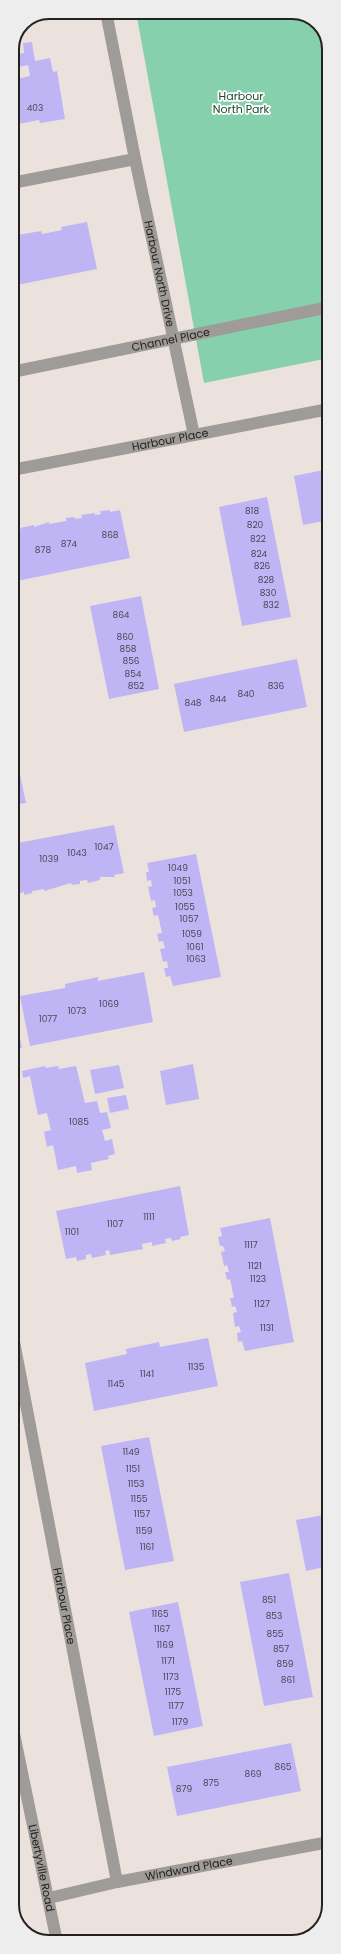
<svg xmlns="http://www.w3.org/2000/svg" width="341" height="1954" viewBox="0 0 341 1954" font-family="Poppins,sans-serif">
  <style>
    .green { fill: #86d0ad }
    .building { fill: #bfb5f5 }
    .lines { fill: none; stroke-linecap: round; stroke-linejoin: round }
    .street { stroke: #9e9b98; stroke-width: 12 }
    .labels { text-anchor: middle; stroke-width: 3.5; stroke-linejoin: round; paint-order: stroke }
    .number-label { font-size: 9px; fill: #4b4654 }
    .park-label { font-size: 11px; fill: #1b4533; stroke: #fff }
    .street-label { font-size: 11px; fill: #24211f; stroke: #fff }
    .rim { fill: none; stroke: #24211f; stroke-width: 2 }
  </style>
  <rect width="100%" height="100%" fill="#ece2dd"/>
  <path class="green" d="M136,12H296L318,23L329,45V358L204,383Z"/>
  <path class="building" d="M32,42L35,61L50,58L53,72L57,71L65,119L40,123L39,120L19,124V128L12,129V80L30,76L28,65L19,67L16,54L24,53L23,43Z
    M87,222L97,269L12,286V236L41,231L42,234L62,230L61,227Z
    M329,469V520L303,525L294,476Z
    M267,497L291,617L242,626L219,507Z
    M110,510V512L120,510L130,558L12,582V529H14V531L21,530L20,528L34,525V527L49,522V524L66,521V518L75,517V519L82,518L81,515L95,513V515L101,514L100,511Z
    M141,596L159,689L109,699L90,606Z
    M297,659L307,707L184,732L174,684Z
    M12,737L26,803L12,805Z
    M114,825L124,873L114,875L115,877H100V880L88,883L87,880L80,881V884L72,885L71,883L44,891V889L32,891V893L24,895V892L17,894V896L12,897V844Z
    M196,854L221,977L173,986L170,976L166,977L164,968H168L167,961L163,962L160,949L165,948L163,941L159,942L157,934L162,933L158,915L154,916L152,908L156,907L155,900L151,901L148,887L152,886L151,880L147,881L146,872H149L147,863Z
    M144,972L153,1022L30,1046L20,996L65,988V984L98,977V981Z
    M14,1011L22,1048L12,1050V1012Z
    M193,1064L199,1099L166,1105L160,1071Z
    M119,1065L124,1088L95,1094L90,1070Z
    M45,1066L46,1068L58,1066L59,1069L76,1066L85,1103L97,1101L100,1113L107,1112L111,1128L102,1130L105,1141L112,1139L115,1154L108,1156L109,1159L91,1163L92,1170L77,1173L76,1166L58,1170L53,1145L47,1147L44,1132L51,1130L47,1113L38,1115L30,1076L23,1078L22,1071Z
    M126,1095L129,1109L110,1113L107,1098Z
    M180,1186L189,1235L180,1237L181,1239L172,1241L171,1238L165,1239L166,1243L152,1246V1242L142,1244L143,1249L110,1255L109,1250L105,1251L106,1255L92,1258L91,1254L86,1255V1259L77,1261L76,1257L66,1259L56,1211Z
    M270,1218L294,1342L245,1351L242,1341L238,1342L237,1333L241,1332L239,1326L235,1327L233,1313L237,1312L235,1306L232,1307L230,1298H234L230,1279L227,1280L225,1272H229L227,1265L224,1266L221,1252L225,1251L223,1246H220L218,1237L222,1236L220,1228Z
    M208,1338L218,1386L94,1411L85,1363L127,1354L126,1349L159,1342L160,1347Z
    M149,1437L174,1561L125,1570L101,1446Z
    M329,1514V1566L306,1571L296,1520Z
    M289,1573L313,1697L264,1706L240,1582Z
    M178,1602L203,1726L154,1736L129,1612Z
    M291,1743L301,1791L177,1816L167,1767Z"/>
  <g class="lines">
    <g class="street">
      <path id="s1" d="M106,12L135,159L194,435"/>
      <path d="M12,183L135,159"/>
      <path id="s2" d="M12,372L329,307"/>
      <path id="s3" d="M12,470L329,409"/>
      <path id="s4" d="M12,1331L117,1882"/>
      <path id="s5" d="M12,1724L57,1942"/>
      <path id="s6" d="M49,1898L117,1882L329,1842"/>
    </g>
  </g>
  <g class="labels">
    <g class="number-label">
      <text x="35" y="111">403</text>
      <text x="252" y="514">818</text>
      <text x="255" y="528">820</text>
      <text x="110" y="538">868</text>
      <text x="258" y="542">822</text>
      <text x="69" y="547">874</text>
      <text x="43" y="553">878</text>
      <text x="259" y="557">824</text>
      <text x="262" y="569">826</text>
      <text x="266" y="583">828</text>
      <text x="268" y="596">830</text>
      <text x="271" y="608">832</text>
      <text x="121" y="618">864</text>
      <text x="125" y="640">860</text>
      <text x="128" y="652">858</text>
      <text x="131" y="664">856</text>
      <text x="133" y="677">854</text>
      <text x="136" y="689">852</text>
      <text x="276" y="689">836</text>
      <text x="246" y="697">840</text>
      <text x="218" y="702">844</text>
      <text x="193" y="706">848</text>
      <text x="104" y="850">1047</text>
      <text x="77" y="856">1043</text>
      <text x="49" y="862">1039</text>
      <text x="178" y="871">1049</text>
      <text x="182" y="884">1051</text>
      <text x="183" y="896">1053</text>
      <text x="185" y="910">1055</text>
      <text x="189" y="922">1057</text>
      <text x="192" y="937">1059</text>
      <text x="195" y="950">1061</text>
      <text x="196" y="962">1063</text>
      <text x="109" y="1007">1069</text>
      <text x="77" y="1014">1073</text>
      <text x="48" y="1022">1077</text>
      <text x="79" y="1125">1085</text>
      <text x="149" y="1220">1111</text>
      <text x="115" y="1227">1107</text>
      <text x="72" y="1235">1101</text>
      <text x="251" y="1248">1117</text>
      <text x="255" y="1269">1121</text>
      <text x="258" y="1282">1123</text>
      <text x="262" y="1307">1127</text>
      <text x="267" y="1331">1131</text>
      <text x="196" y="1370">1135</text>
      <text x="147" y="1377">1141</text>
      <text x="116" y="1387">1145</text>
      <text x="131" y="1455">1149</text>
      <text x="133" y="1472">1151</text>
      <text x="136" y="1487">1153</text>
      <text x="139" y="1502">1155</text>
      <text x="142" y="1517">1157</text>
      <text x="144" y="1534">1159</text>
      <text x="147" y="1550">1161</text>
      <text x="269" y="1603">851</text>
      <text x="160" y="1617">1165</text>
      <text x="274" y="1619">853</text>
      <text x="162" y="1632">1167</text>
      <text x="275" y="1637">855</text>
      <text x="165" y="1648">1169</text>
      <text x="281" y="1652">857</text>
      <text x="168" y="1664">1171</text>
      <text x="285" y="1667">859</text>
      <text x="171" y="1680">1173</text>
      <text x="288" y="1683">861</text>
      <text x="173" y="1695">1175</text>
      <text x="176" y="1709">1177</text>
      <text x="180" y="1725">1179</text>
      <text x="283" y="1770">865</text>
      <text x="253" y="1777">869</text>
      <text x="211" y="1786">875</text>
      <text x="184" y="1792">879</text>
    </g>
    <g class="park-label">
      <text x="241" y="100">Harbour<tspan x="241" dy="13">North Park</tspan></text>
    </g>
    <g class="street-label">
      <text dy="4" stroke="none"><textPath href="#s1" startOffset="267">Harbour North Drive</textPath></text>
      <text dy="4" stroke="none"><textPath href="#s2" startOffset="162">Channel Place</textPath></text>
      <text dy="4" stroke="none"><textPath href="#s3" startOffset="161">Harbour Place</textPath></text>
      <text dy="4" stroke="none"><textPath href="#s4" startOffset="280">Harbour Place</textPath></text>
      <text dy="4" stroke="none"><textPath href="#s5" startOffset="147">Libertyville Road</textPath></text>
      <text dy="4" stroke="none"><textPath href="#s6" startOffset="143">Windward Place</textPath></text>
    </g>
  </g>
  <path d="M0 0H341V1954H0ZM49 19H292A30 30 0 0 1 322 49V1905A30 30 0 0 1 292 1935H49A30 30 0 0 1 19 1905V49A30 30 0 0 1 49 19Z" fill="#ededed" fill-rule="evenodd"/>
  <path class="rim" d="M49 19H292A30 30 0 0 1 322 49V1905A30 30 0 0 1 292 1935H49A30 30 0 0 1 19 1905V49A30 30 0 0 1 49 19Z"/>
</svg>
